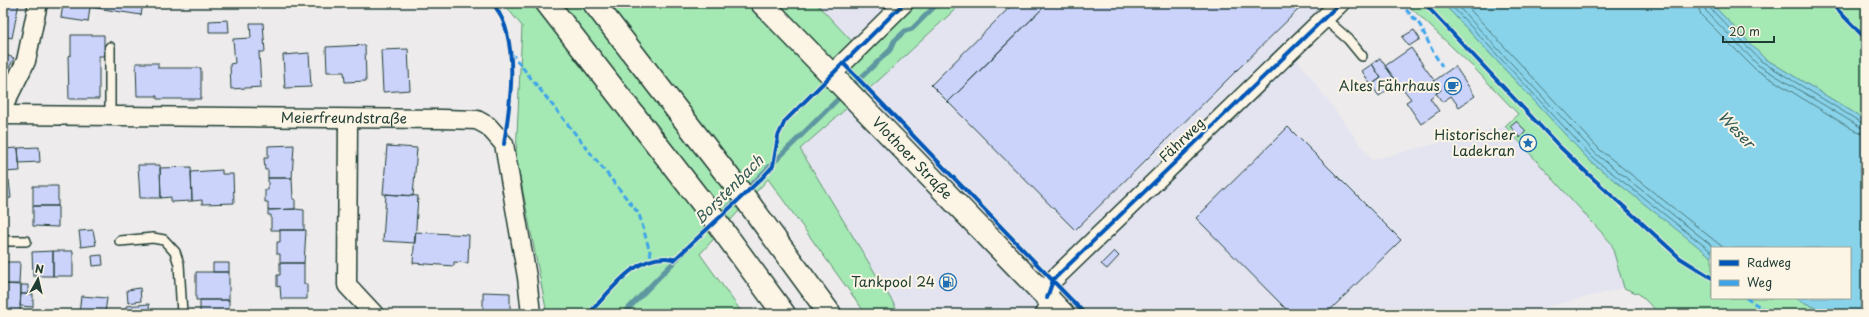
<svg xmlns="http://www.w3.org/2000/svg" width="1869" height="317" viewBox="0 0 1869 317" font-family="'Playpen Sans',sans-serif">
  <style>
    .built { fill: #e3e4f0 }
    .green { fill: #a4e8b3; stroke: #629274 }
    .water { fill: #89d3ea; stroke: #5f97a1 }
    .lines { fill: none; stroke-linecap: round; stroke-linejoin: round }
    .shore { stroke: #49797d; stroke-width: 1 }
    .stream { stroke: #5f97a1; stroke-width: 5 }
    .building { fill: #cbd3fb; stroke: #1f3d34 }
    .service-casing { stroke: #1f3d34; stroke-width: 12 }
    .minor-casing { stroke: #1f3d34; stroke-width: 21 }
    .secondary-casing { stroke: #1f3d34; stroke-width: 25 }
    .motorway-casing { stroke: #1f3d34; stroke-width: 25 }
    .service { stroke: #fcf5e5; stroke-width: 9 }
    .minor { stroke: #fcf5e5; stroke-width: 18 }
    .secondary { stroke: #fcf5e5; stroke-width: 22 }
    .motorway { stroke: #fcf5e5; stroke-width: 22 }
    .quiet { stroke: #3da4eb; stroke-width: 3; stroke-dasharray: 6 3; stroke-linecap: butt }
    .cycleway-casing { stroke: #fcf5e5; stroke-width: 6 }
    .cycleway { stroke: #0057b8; stroke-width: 4 }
    .labels { text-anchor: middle; stroke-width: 4; stroke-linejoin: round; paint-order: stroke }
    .poi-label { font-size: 14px; fill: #1f3d34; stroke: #fcf5e5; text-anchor: end }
    .street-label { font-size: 14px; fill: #1f3d34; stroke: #fcf5e5 }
    .water-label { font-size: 15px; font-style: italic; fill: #345b58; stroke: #fcf5e5 }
  </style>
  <rect width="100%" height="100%" fill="#edebec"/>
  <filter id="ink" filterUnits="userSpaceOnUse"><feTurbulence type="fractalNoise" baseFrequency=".025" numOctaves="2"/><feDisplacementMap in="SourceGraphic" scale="8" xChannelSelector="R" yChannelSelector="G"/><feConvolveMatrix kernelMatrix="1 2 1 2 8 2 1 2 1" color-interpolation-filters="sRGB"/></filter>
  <g filter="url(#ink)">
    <path class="built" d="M816,3H911L861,51Z
      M962,3H1354L1297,59L1372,160L1505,126L1518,114L1505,126L1611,243L1624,288L1518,314H900L800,149L879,80Z"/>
    <path class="green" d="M503,3H816L861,51L911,3H962L879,80L800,149L900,314H866L768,179L700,254L743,314H547L516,156L522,26Z
      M1406,3H1443L1590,161L1712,257V298H1795L1829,314H1660L1639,294L1624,288L1611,243L1505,126L1518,114L1474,68Z
      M1711,3H1866V120L1764,58Z"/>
    <path class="water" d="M1443,3H1711L1764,58L1866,120V314H1829L1795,298H1850V248H1712V257L1710,256L1590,161Z"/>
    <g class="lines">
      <path class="shore" d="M1449,3L1593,158L1712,252
        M1455,3L1596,154L1715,248
        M1464,3L1600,150L1724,248
        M1697,3L1701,15L1755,69L1857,132L1866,134
        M1703,3L1706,11L1758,65L1860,127L1866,128
        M1708,3L1709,7L1761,61L1862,123H1866"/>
      <path class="stream" d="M851,87L890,50L894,41L905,31L912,29L938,3
        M745,191L843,94
        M719,216L738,198
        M623,314L712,223"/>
    </g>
    <path class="building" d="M3,3H19L12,38L3,36Z
      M63,3H143L141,15L90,7L88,22L61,18Z
      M852,3H861L856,8Z
      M1014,3H1048L948,102L931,85Z
      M1048,3H1305L1075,230L948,102Z
      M228,20L229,32H209V21Z
      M250,23H263L265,52H259L261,87L231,89L230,64L235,63L233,39L251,38Z
      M1414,30L1420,39L1409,46L1402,37Z
      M71,35H104V56H99V99H69L68,56L71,55Z
      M365,45L366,81L345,82L344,72H327L326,47Z
      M1411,48L1441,90L1430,98L1439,111L1421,124L1406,102L1411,99L1385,66Z
      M408,49L410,90L383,92L381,50Z
      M309,53L311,87L285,88L283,55Z
      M3,54L14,58L3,80Z
      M1380,58L1397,83L1379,96L1371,85L1381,78L1372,64Z
      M136,63H158V68H201V99H157V96H137Z
      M1372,64L1381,78L1371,85L1362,71Z
      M1455,66L1475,96L1459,107L1451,96L1442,102L1436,93L1441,90L1434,81Z
      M1516,121L1526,131L1520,138L1510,126Z
      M1288,127L1401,240L1326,314H1291L1196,218Z
      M294,145L292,178H268V170H265L264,158H268V146Z
      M387,146L417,148L413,196L383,194Z
      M39,147L40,162L19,163L18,148Z
      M18,148L20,171L3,172V149Z
      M138,165H160L161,198H140Z
      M191,167L192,201L171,202V197L161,198L160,168Z
      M222,170V174H233L234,203L202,204V200L192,201L191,172Z
      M268,178H292L293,199H295V209L268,210V202H265V190H268Z
      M3,180H9L11,198L3,199Z
      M33,186H58V206H33Z
      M386,194L418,196L415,243L383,241Z
      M33,206H58V227L33,226Z
      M295,209L304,210V230H271V215H268V210Z
      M93,230L96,245L81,247L79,231Z
      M280,230H306L304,263H280V254H277V242H280Z
      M415,232L469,235L468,263L454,262V266L413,263Z
      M53,251V276H33L32,252Z
      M53,251H73V276H53Z
      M1114,251L1119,256L1107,269L1101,264Z
      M102,255L103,265L93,266L92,256Z
      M6,262H20L19,284H6Z
      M213,263H229V272H213Z
      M280,263H304V284H307V299H281L280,286L277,287V275H280Z
      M196,272H229V300H196Z
      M3,284L21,285L20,313L3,314Z
      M21,285H28V294H21Z
      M140,288L141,301L128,303L127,290Z
      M483,292L510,293V314H483Z
      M21,294H33V307L20,306Z
      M81,296L107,298L105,313L110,314H79Z
      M200,300H229V314H200Z
      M149,304L150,314H127L126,306Z"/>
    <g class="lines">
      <g class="service-casing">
        <path id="service" d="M1324,18L1348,39L1362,56
          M110,47V116
          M3,241H26
          M120,241L153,238L164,240L175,252L179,264L182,314
          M1040,314L1047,298"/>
      </g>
      <g class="minor-casing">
        <g id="minor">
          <path d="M832,74L904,3"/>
          <path d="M3,107L26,61L38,3"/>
          <path id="s1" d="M3,115L442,119L477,120L488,126L504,144L527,277L531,314"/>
          <path d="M348,119L347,285L374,314"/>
          <path d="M1047,298L1053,280L1340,3"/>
        </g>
      </g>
      <g class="secondary-casing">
        <g id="secondary">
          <path id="s2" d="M762,3L1063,314"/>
        </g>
      </g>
      <g class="motorway-casing">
        <path id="motorway" d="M547,3L710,213L784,314
          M594,3L745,198L830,314"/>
      </g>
      <use href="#service" class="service"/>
      <use href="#minor" class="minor"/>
      <use href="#secondary" class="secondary"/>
      <use href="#motorway" class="motorway"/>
      <path class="quiet" d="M1400,3L1420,25L1433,52L1442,66
        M511,53L639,214L652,259
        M1746,298L1771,314"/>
      <g class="cycleway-casing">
        <path id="cycleway" d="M493,3C499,12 505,22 507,33C516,69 509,109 504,144
          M1424,3L1560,147L1586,172L1680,258L1712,278
          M1831,3L1866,39
          M843,63L1085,314
          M1047,298L1053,280L1340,3
          M588,314C610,293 632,257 666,258C670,259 671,258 674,260L762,178L773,166L778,136L785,121L904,3"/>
      </g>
      <use href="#cycleway" class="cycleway"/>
    </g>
  </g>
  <defs>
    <g id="cafe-ring" transform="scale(0.9)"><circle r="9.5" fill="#fcf5e5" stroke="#1f6fb2" stroke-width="1.5"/><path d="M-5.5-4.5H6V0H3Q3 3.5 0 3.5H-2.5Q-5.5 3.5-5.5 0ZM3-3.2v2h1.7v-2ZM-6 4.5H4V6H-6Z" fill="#1f6fb2"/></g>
    <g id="sight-ring" transform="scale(0.9)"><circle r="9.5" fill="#fcf5e5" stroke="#1f6fb2" stroke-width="1.5"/><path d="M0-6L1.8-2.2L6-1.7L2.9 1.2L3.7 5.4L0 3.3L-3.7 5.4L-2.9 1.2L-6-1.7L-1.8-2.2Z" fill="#1f6fb2"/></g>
    <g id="fuel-ring" transform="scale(0.9)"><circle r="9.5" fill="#fcf5e5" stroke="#1f6fb2" stroke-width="1.5"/><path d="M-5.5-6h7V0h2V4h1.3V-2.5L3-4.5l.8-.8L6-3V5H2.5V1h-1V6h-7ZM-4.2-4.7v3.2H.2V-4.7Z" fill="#1f6fb2"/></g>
  </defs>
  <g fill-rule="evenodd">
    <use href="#cafe-ring" x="1453" y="86"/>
    <use href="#sight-ring" x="1528" y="143"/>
    <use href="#fuel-ring" x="948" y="282"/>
  </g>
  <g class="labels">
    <g class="poi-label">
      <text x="1440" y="91">Altes Fährhaus</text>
      <text x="1515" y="140">Historischer<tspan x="1515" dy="16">Ladekran</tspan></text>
      <text x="935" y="287">Tankpool 24</text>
    </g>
    <g class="street-label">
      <text dy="5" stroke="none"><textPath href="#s1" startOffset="341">Meierfreundstraße</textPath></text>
      <text transform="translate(1182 140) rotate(-44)" y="5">Fährweg</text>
      <text dy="5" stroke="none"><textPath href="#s2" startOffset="216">Vlothoer Straße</textPath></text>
    </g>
    <g class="water-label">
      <text transform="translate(1736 130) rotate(46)" y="5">Weser</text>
      <text transform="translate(729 190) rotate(-45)" y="5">Borstenbach</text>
    </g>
  </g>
  <rect width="1869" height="317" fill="none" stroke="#fcf5e5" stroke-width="16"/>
  <rect x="8" y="8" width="1853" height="301" fill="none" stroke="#1f3d34" stroke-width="1.5" filter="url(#ink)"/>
  <rect x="1711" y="247" width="140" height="52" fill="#fcf5e5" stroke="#a4ab9e"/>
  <rect x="1719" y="260" width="20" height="6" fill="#0057b8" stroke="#a4ab9e"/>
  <text x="1747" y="267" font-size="12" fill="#1f3d34">Radweg</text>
  <rect x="1719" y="280" width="20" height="6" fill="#3da4eb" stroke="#a4ab9e"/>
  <text x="1747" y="287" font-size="12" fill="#1f3d34">Weg</text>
  <g transform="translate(38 279) rotate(8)" stroke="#fcf5e5" stroke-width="3" paint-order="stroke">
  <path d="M0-3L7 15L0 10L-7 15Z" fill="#1f3d34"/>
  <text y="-6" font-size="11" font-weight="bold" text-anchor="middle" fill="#1f3d34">N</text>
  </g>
  <path d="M1723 36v6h51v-6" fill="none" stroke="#1f3d34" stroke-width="2"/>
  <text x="1729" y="36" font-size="12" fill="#1f3d34" stroke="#fcf5e5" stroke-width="3" paint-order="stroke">20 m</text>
</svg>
